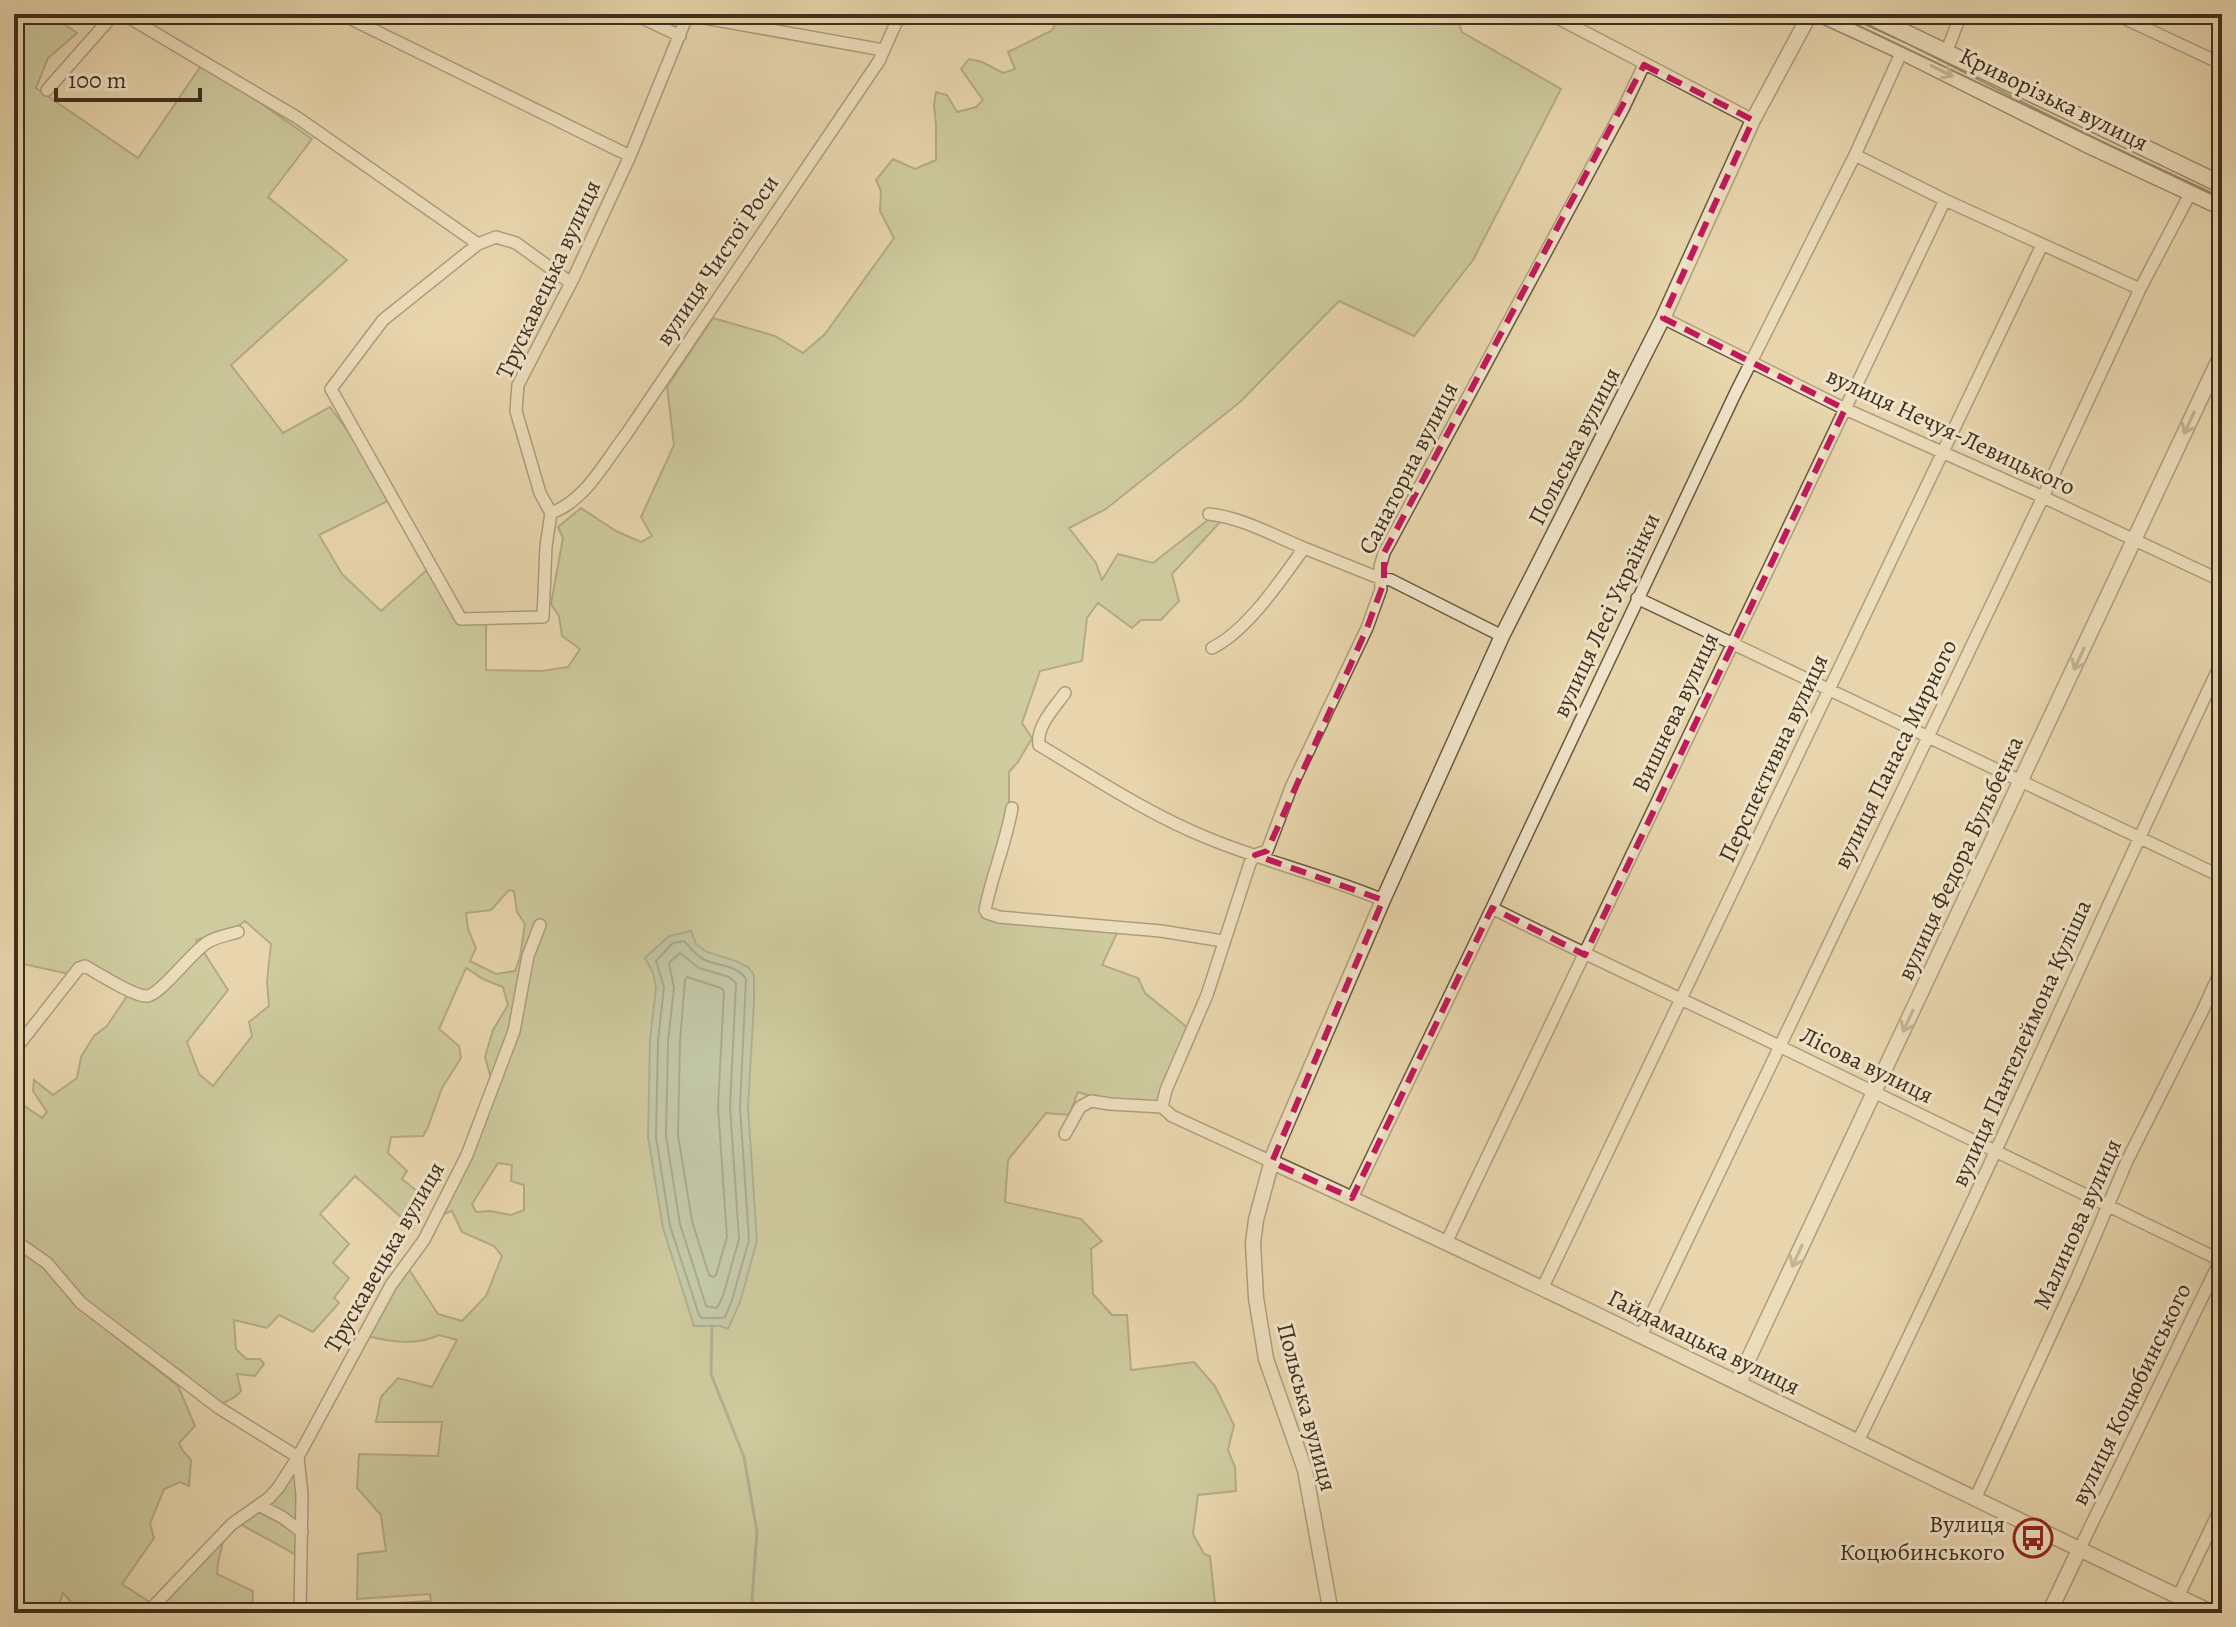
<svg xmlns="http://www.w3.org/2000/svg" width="2236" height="1627" viewBox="0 0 2236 1627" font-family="Alegreya,serif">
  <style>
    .green { fill: #b0bf8e; stroke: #787756; stroke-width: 2; fill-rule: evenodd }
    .water { fill: #98baa4; stroke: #74826e; stroke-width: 2 }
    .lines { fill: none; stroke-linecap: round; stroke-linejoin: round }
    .shore { stroke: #6c7460; stroke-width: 2 }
    .stream { stroke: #74826e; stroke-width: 3 }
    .minor-casing { stroke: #695941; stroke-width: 14 }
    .tertiary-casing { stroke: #695941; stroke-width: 17 }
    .secondary-casing { stroke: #3f2f1d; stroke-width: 19 }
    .minor { stroke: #f0e4ca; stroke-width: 11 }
    .tertiary { stroke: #f0e4ca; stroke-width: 14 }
    .secondary { stroke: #f0e4ca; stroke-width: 16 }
    .tram { stroke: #3f2f1d; stroke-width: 2 }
    .oneway { stroke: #988a74 }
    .marked { fill: none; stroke: #c2185b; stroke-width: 6; stroke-dasharray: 16 10; stroke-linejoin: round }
    .labels { text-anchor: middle; stroke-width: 6; stroke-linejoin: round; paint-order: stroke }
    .street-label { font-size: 24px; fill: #3f2f1d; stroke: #f0e4ca }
    .poi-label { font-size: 24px; fill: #3f2f1d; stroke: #f0e4ca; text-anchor: end }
  </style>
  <rect width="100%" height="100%" fill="#e8d6ad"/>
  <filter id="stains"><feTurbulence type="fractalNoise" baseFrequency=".0025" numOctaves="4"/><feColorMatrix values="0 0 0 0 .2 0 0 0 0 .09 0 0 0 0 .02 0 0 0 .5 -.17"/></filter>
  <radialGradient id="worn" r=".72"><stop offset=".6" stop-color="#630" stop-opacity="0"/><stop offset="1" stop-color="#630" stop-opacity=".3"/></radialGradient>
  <path class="green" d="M14,14H50L77,33L48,58L36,88L138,158L203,63L312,139L268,197L347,260L231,365L283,433L330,407L396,497L319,535L342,574L381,611L429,568L461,619H486V670L542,671L568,667L580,649L562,636L559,616L551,604L563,538L558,527L581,508L616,531L641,542L652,536L641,517L674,445L667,387L713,318L775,336L803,353L825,334L894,238L880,211L881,191L876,180L893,159L915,169L936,160V125L934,105L936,92L947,95L957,112L976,107L983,100L961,69L969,59L982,62L1003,73L1015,69L1008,52L1051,31L1063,14H1456L1462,32L1561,89L1473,260L1414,336L1339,301L1240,402L1106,509L1069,528L1096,563L1102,580L1118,554L1153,563L1208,520L1221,521L1172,574L1179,601L1161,620H1141L1132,628L1098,603L1087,618L1082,661L1040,671L1022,723L1032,738L1018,762L1009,772V807L986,916L1119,929L1102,965L1138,978L1145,993L1188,1028L1159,1102L1105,1101L1078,1092L1069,1115L1046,1113L1008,1160L1005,1202L1081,1219L1102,1241L1091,1249L1093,1294L1112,1315H1127L1131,1370L1194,1362L1215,1386L1234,1425L1228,1450L1235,1467L1236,1491L1198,1495L1193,1534L1204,1554L1210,1556L1216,1613H304L305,1608L431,1601L430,1594L357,1599L358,1554L386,1551L381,1515L357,1488L359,1454L438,1456L442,1422H376L381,1397L398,1378L432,1387L457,1340L439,1335C416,1346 391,1342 367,1336L390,1294L408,1268L438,1314L462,1321L486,1296L502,1256L494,1246L462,1232L452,1211L441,1215L495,1093L485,1057L493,1030L508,1005L503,987L483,979L466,968L439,1029L459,1046L461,1058L442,1088L428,1127L423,1136L391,1137L388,1153L407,1171L402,1179L428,1200L413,1228L355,1176L320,1214L349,1244L333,1263L349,1278L334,1298L339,1303L313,1332L279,1315L267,1328L234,1320L236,1349L246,1359H260L264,1364L255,1376L237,1374L241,1391L235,1397L220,1405L181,1371L83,1301L30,1246L45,1269L81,1307L128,1347L178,1386L195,1426L179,1443L183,1451L191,1460L189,1486L180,1482L164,1489L150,1524L154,1538L122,1584L151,1603L142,1613H81L63,1593L56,1613H26L17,1611L14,1613V1177L20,1167L14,1144V1099L42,1118L47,1112L33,1091L34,1080L53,1095L77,1078L81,1057L94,1036L107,1026L127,996L84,970L69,974L14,962ZM509,890L514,891L517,912L525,924L520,957L515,971L496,974L470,961L476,948L468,929L466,913L491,910ZM245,921L271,944L267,981L269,1006L249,1022L252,1036L213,1086L199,1074L187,1042L228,990L196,940L237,927ZM498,1163L512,1165L511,1181L524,1185V1210L511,1215L490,1211L476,1212L472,1204Z
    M296,1470L300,1526L268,1504Z
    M256,1510L298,1533V1556L240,1524Z
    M224,1537L218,1563L217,1574L253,1591L252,1613H153Z"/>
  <path class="water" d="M691,931L696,944L707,952L736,961L748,967L754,975V1003L748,1107L757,1241L740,1302L728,1329L720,1326H694L663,1228L648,1137L650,1040L656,987L653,973L645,958L669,936Z"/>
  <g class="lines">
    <path class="shore" d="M684,941C690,947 695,955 703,959C718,967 736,964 746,979L740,1107L749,1240L732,1300L725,1317L722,1318H702L699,1315L670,1226L656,1137L658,1041L664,987L656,961L673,943Z
      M680,953L699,968L729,977L736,983L730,1107L739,1239L723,1296L718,1306L716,1308L706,1306L680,1224L666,1136L668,1042L674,988L669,963Z
      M687,977L721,988L724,991L718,1107L727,1237L716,1275L713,1277L709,1275L692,1221L678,1135L680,1042L685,980Z"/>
    <path class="stream" d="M712,1326L711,1374L744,1457L757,1532L752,1600L757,1613"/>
    <g class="minor-casing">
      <path id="minor" d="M123,14L298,118L478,244
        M341,14L630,156
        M634,14L680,36
        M1550,14L1753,120
        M2115,14L2222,64
        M688,15L883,50
        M1946,53L1961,14
        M47,90L114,14
        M1855,155L1945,200L2140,289
        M571,283L516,243L496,237L478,244L383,320L331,389L461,619L543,617L546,546L551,513L540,493L516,411L518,385L574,277L630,156L688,14
        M1663,318L1845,409L2043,497L2222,581
        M551,513C585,501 604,463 625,436L879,61L900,14
        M1209,514C1243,518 1272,535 1304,548
        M1637,598L2222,877
        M1212,648C1247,631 1281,580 1304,548L1379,578L1391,580L1502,636
        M1065,693C1055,707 1036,726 1039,745C1094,778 1150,815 1210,839C1266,862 1326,876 1383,900
        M1012,808C1006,843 992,875 985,910L987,913L999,917L1161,931L1223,941
        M1492,908C1587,956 1685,1000 1781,1047C1928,1119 2075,1190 2222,1261
        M14,1051L79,968L85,966C97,973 135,997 147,996C161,995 191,952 208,942C216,937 228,935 238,932
        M1065,1134L1080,1107L1091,1101L1110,1104L1162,1107
        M1272,1162L1172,1116L1162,1107L1166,1090L1207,995L1250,863L1255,855L1267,851L1292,785L1367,628L1381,589L1380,567L1384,553L1623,109L1644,65
        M1352,1198L1492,908L1735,394L1855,155L1902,51
        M14,1240L47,1263L81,1303L219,1408L298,1457L278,1488L269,1498L232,1524L147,1613
        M1446,1243L1945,200
        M1542,1289L2042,245
        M1641,1336L2043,497L2140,289L2191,192
        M1858,1441C1985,1183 2099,920 2222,661
        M1975,1499L2077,1278L2127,1161L2202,1012L2222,968
        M259,1505L282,1517L302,1532
        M2079,1550L2222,1257
        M2178,1597L2222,1505
        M300,1613L302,1495L298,1457L391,1285L424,1240L467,1155L514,1031L528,956L540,925"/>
    </g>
    <g class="tertiary-casing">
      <path id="tertiary" d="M1272,1162C1589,1306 1898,1464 2213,1613
        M1740,1383L1747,1362L2222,353
        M1331,1613L1305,1470L1266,1359L1256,1298L1253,1243L1256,1220L1274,1153L1383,900L1502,636L1663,318L1753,120L1810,14
        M2049,1613L2079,1550"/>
    </g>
    <g class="secondary-casing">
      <path id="secondary" d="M1821,14L1902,51L2093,147L2222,207
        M1866,14L2222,185"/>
    </g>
    <use href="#minor" class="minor"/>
    <use href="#tertiary" class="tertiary"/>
    <use href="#secondary" class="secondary"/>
    <path class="tram" d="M1834,14L2222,199"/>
  </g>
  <defs><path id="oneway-shaft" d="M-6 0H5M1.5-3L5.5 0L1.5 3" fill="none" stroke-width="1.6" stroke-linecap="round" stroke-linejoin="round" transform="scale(2)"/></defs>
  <g class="oneway">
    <use href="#oneway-shaft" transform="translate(1942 71) rotate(27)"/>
    <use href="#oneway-shaft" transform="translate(2189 423) rotate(115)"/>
    <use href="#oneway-shaft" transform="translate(2079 659) rotate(115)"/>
    <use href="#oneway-shaft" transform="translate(1908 1021) rotate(115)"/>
    <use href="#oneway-shaft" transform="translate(1797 1256) rotate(115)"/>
  </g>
  <path d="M0 0H2236V1627H0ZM1644,65L1753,120L1663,318L1845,409L1585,955L1492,908L1352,1198L1272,1162L1383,900L1255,855L1267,851L1367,628L1384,582V553Z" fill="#e8d6ad" fill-opacity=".55" fill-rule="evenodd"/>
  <path class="marked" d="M1644,65L1753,120L1663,318L1845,409L1585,955L1492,908L1352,1198L1272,1162L1383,900L1255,855L1267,851L1367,628L1384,582V553Z"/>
  <defs>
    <g id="bus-ring" transform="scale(2)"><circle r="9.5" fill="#f0e4ca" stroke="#8f2418" stroke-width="1.5"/><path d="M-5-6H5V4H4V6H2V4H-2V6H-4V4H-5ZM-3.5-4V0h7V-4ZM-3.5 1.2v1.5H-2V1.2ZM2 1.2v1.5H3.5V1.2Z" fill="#8f2418"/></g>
  </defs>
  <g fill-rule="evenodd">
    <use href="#bus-ring" x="2033" y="1538"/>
  </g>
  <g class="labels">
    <g class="street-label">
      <text transform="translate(2054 99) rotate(26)" y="8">Криворізька вулиця</text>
      <text transform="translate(717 260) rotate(-56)" y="8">вулиця Чистої Роси</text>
      <text transform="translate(548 279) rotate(-65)" y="8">Трускавецька вулиця</text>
      <text transform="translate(1951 431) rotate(25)" y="8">вулиця Нечуя-Левицького</text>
      <text transform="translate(1574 446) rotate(-63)" y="8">Польська вулиця</text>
      <text transform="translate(1408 468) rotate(-63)" y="8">Санаторна вулиця</text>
      <text transform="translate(1606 615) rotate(-65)" y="8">вулиця Лесі Українки</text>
      <text transform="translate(1675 712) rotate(-65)" y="8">Вишнева вулиця</text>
      <text transform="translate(1895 754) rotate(-64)" y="8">вулиця Панаса Мирного</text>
      <text transform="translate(1773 758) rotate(-65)" y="8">Перспективна вулиця</text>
      <text transform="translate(1960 858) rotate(-65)" y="8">вулиця Федора Бульбенка</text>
      <text transform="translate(2021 1043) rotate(-66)" y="8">вулиця Пантелеймона Куліша</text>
      <text transform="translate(1867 1065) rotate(26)" y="8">Лісова вулиця</text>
      <text transform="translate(2077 1224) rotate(-66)" y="8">Малинова вулиця</text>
      <text transform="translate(384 1257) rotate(-60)" y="8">Трускавецька вулиця</text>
      <text transform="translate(1704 1342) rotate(26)" y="8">Гайдамацька вулиця</text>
      <text transform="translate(2131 1394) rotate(-64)" y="8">вулиця Коцюбинського</text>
      <text transform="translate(1307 1407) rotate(75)" y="8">Польська вулиця</text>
    </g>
    <g class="poi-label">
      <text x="2005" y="1532">Вулиця<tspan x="2005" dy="28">Коцюбинського</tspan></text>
    </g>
  </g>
  <rect width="2236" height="1627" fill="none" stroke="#e8d6ad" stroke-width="48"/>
  <rect x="16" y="16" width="2204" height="1595" fill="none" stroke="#3f2f1d" stroke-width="4"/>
  <rect x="24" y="24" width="2188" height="1579" fill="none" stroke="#3f2f1d" stroke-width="2"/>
  <path d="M56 88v12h144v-12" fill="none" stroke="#3f2f1d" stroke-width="4"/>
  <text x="68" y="88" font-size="24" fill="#3f2f1d" stroke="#f0e4ca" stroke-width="6" paint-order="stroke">100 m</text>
  <rect width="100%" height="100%" filter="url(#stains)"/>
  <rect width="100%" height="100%" fill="url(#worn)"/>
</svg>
